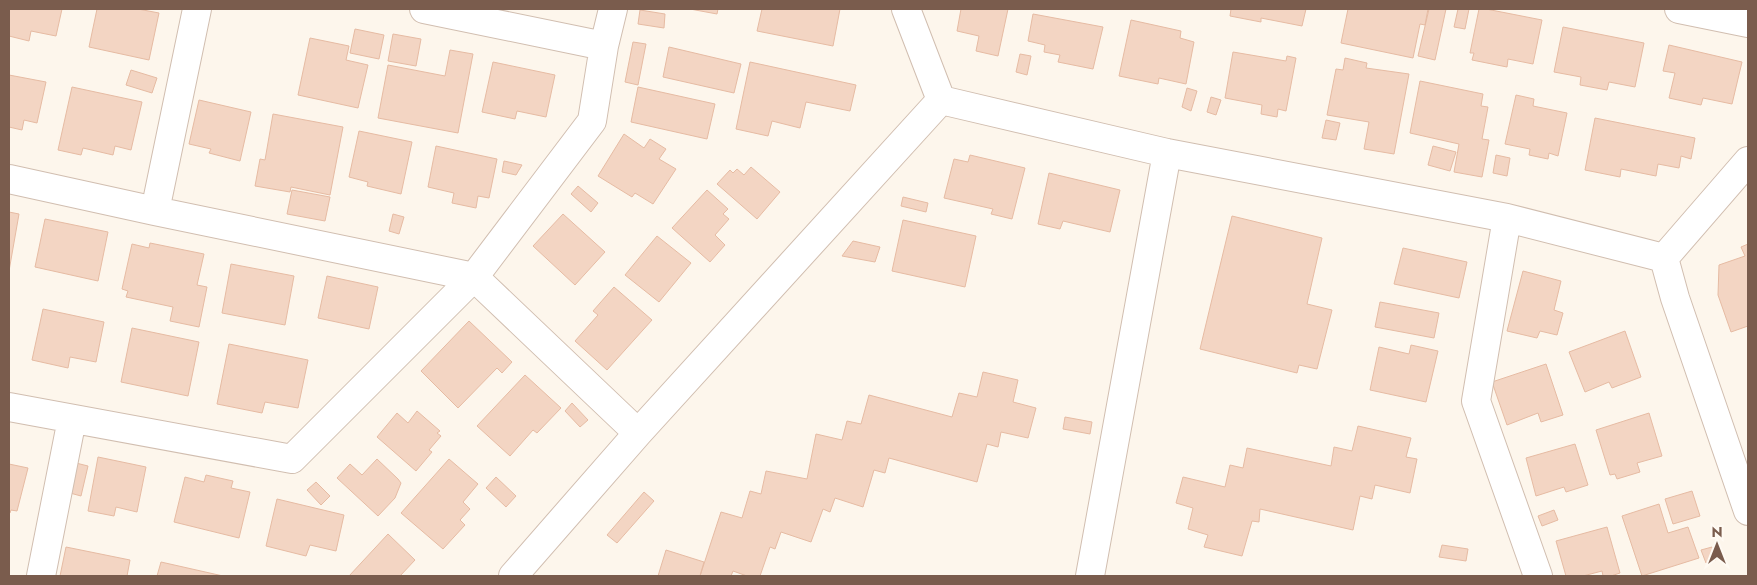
<svg xmlns="http://www.w3.org/2000/svg" width="1757" height="585" viewBox="0 0 1757 585" font-family="Jost,sans-serif">
  <style>
    .building { fill: #f3d5c3; stroke: #e6bba3 }
    .lines { fill: none; stroke-linecap: round; stroke-linejoin: round }
    .minor-casing { stroke: #d1beb0; stroke-width: 30 }
    .minor { stroke: #fff; stroke-width: 28 }
  </style>
  <rect width="100%" height="100%" fill="#fdf6ec"/>
  <path class="building" d="M9,9H62L56,36L31,31L29,41L9,36Z
    M97,9H138L159,13L149,60L89,47Z
    M690,9H718L717,14Z
    M762,9H840L833,46L757,31Z
    M961,9H1008L998,56L976,51L979,36L957,31Z
    M1231,9H1306L1302,26L1261,18V22L1230,16Z
    M1348,9H1428L1425,25L1420,24L1413,58L1341,43Z
    M1429,9H1446L1435,60L1418,56Z
    M1458,9H1469L1465,29L1454,27Z
    M1479,9H1486L1542,20L1533,64L1508,59L1507,67L1472,60L1474,53H1470Z
    M640,10L665,14L664,28L638,24Z
    M1033,14L1103,27L1093,69L1058,62L1060,55L1044,52L1045,45L1028,41Z
    M1131,20L1181,31L1180,38L1194,42L1186,84L1159,78L1158,84L1119,76Z
    M1563,27L1644,43L1635,87L1609,82L1607,90L1580,85L1581,77L1554,72Z
    M355,29L384,35L379,59L350,53Z
    M393,34L421,39L416,66L388,61Z
    M310,38L349,46L346,60L368,65L358,108L298,95Z
    M633,42L646,44L638,85L625,82Z
    M1669,45L1742,62L1732,104L1703,98L1701,105L1669,98L1675,73L1663,71Z
    M669,47L741,64L734,93L663,77Z
    M450,50L473,54L458,133L378,118L388,65L445,76Z
    M1233,52L1286,61L1287,56L1296,58L1286,111L1278,109L1277,117L1261,114L1262,105L1225,98Z
    M1020,54L1031,56L1027,75L1016,72Z
    M1345,58L1367,63L1366,68L1409,74L1394,154L1364,149L1369,122L1327,115L1336,69L1343,70Z
    M493,62L555,75L546,117L517,111L515,119L482,112Z
    M750,62L856,85L850,111L806,102L800,128L772,121L768,136L736,129Z
    M131,70L157,78L152,93L126,85Z
    M9,75L46,82L37,123L24,120L22,130L9,127Z
    M1420,81L1483,94L1481,106L1488,107L1482,139L1489,140L1482,177L1454,172L1459,144L1410,133Z
    M72,87L142,102L131,150L115,146L113,155L83,148L81,155L58,150Z
    M638,87L715,104L707,139L631,122Z
    M1187,88L1197,91L1191,111L1182,107Z
    M1516,95L1534,99L1533,106L1567,113L1558,156L1549,153L1548,159L1529,155L1530,149L1505,144Z
    M1211,97L1221,100L1216,115L1207,112Z
    M199,100L251,112L240,161L209,153L211,149L189,144Z
    M273,114L343,127L330,195L291,187L290,192L255,186L260,159L265,160Z
    M1595,118L1695,138L1691,159L1681,156L1679,168L1658,164L1656,176L1621,169L1620,177L1585,170Z
    M1326,120L1340,123L1336,140L1322,138Z
    M359,131L412,142L401,194L367,186L368,182L349,177Z
    M624,134L644,148L650,139L666,149L659,159L676,169L653,204L635,193L632,197L598,176Z
    M436,146L497,159L489,198L478,196L476,208L452,203L454,193L428,187Z
    M1433,146L1456,152L1450,171L1428,165Z
    M970,155L1025,168L1012,219L991,214L993,209L944,198L954,159L968,162Z
    M1496,155L1510,158L1507,176L1493,173Z
    M504,161L522,165L516,175L502,172Z
    M751,167L780,192L757,219L717,184L730,170L733,173L737,169L744,175Z
    M1049,173L1120,190L1110,232L1063,221L1060,229L1038,224Z
    M578,186L598,203L591,212L571,194Z
    M292,190L330,197L325,221L287,214Z
    M707,190L728,209L723,214L729,219L715,235L725,245L710,262L672,228Z
    M903,197L928,203L926,212L901,206Z
    M9,212L19,214L9,271Z
    M393,214L404,217L399,234L389,231Z
    M563,214L605,252L575,285L533,246Z
    M1232,216L1322,238L1307,304L1332,310L1317,369L1299,365L1297,373L1200,349Z
    M45,219L108,232L98,281L35,267Z
    M903,220L976,236L965,287L892,271Z
    M657,236L691,263L659,302L625,275Z
    M853,241L880,247L875,262L842,256Z
    M150,243L204,254L197,285L207,287L199,327L170,321L173,307L126,297L128,291L122,289L132,244L149,248Z
    M1748,244V326L1731,332L1718,295L1719,265L1745,256L1741,247Z
    M1403,248L1467,262L1459,298L1394,284Z
    M231,264L294,276L285,325L222,313Z
    M1523,271L1561,281L1554,310L1563,313L1557,335L1540,331L1537,338L1507,331Z
    M327,276L378,287L369,329L318,318Z
    M614,287L652,320L607,370L575,341L598,315L593,311Z
    M1380,302L1439,313L1434,338L1375,327Z
    M43,309L104,322L96,362L70,357L68,368L32,360Z
    M469,321L512,362L502,373L497,368L458,408L421,371Z
    M132,328L199,342L188,396L121,382Z
    M1625,331L1641,377L1612,388L1609,382L1585,392L1569,352Z
    M229,344L308,360L298,408L265,402L262,413L217,404Z
    M1411,345L1438,351L1426,402L1370,390L1379,347L1409,354Z
    M1546,364L1563,415L1541,422L1538,413L1507,425L1492,382Z
    M983,372L1018,380L1013,402L1036,408L1028,438L1001,432L998,447L987,444L977,482L889,458L885,473L874,470L863,507L835,498L830,512L823,509L811,542L781,532L775,549L770,547L760,576H747L733,571L731,576H700L721,512L742,518L750,491L761,494L766,471L807,479L816,434L842,440L847,421L861,424L869,395L952,417L959,393L977,397Z
    M525,375L561,408L537,433L533,430L510,456L477,426Z
    M572,403L588,420L580,427L565,411Z
    M417,411L440,431L437,433L441,436L429,450L432,452L416,471L377,437L397,413L408,423Z
    M1649,413L1662,456L1637,463L1640,472L1617,479L1615,474L1610,475L1596,430Z
    M1065,417L1092,422L1090,434L1063,429Z
    M1358,426L1411,438L1406,457L1417,459L1410,493L1375,485L1372,499L1360,496L1353,530L1260,509L1259,522L1252,521L1242,556L1204,547L1208,535L1188,529L1193,508L1176,503L1183,477L1225,487L1230,465L1243,468L1247,448L1331,466L1334,447L1352,451Z
    M1575,444L1588,485L1566,492L1564,487L1536,496L1526,458Z
    M98,457L146,467L137,512L116,507L114,516L88,511Z
    M377,459L398,479L401,483L395,498L378,516L337,478L350,464L362,475Z
    M449,459L478,484L463,502L470,509L460,520L465,525L443,549L401,513Z
    M76,463L88,466L81,496L70,493Z
    M9,464L28,468L17,511L11,510L10,513H9Z
    M206,475L233,481L231,488L250,492L239,538L174,522L185,477L204,482Z
    M496,477L516,496L506,507L486,488Z
    M316,482L330,496L321,505L307,490Z
    M1692,491L1700,516L1673,524L1665,499Z
    M644,492L654,501L617,543L607,535Z
    M277,499L344,515L336,551L310,545L306,556L266,546Z
    M1659,504L1668,533L1688,527L1699,558L1642,576L1622,516Z
    M1554,510L1558,520L1542,526L1538,516Z
    M1607,527L1620,573L1611,576H1603L1602,571L1583,576H1566L1556,541Z
    M388,534L415,560L400,576H349Z
    M1442,545L1468,549L1466,561L1439,557Z
    M66,547L130,560L127,576H60Z
    M1712,547L1716,560L1706,563L1701,550Z
    M666,550L704,562L700,576H658Z
    M161,562L223,576H157Z"/>
  <g class="lines">
    <g class="minor-casing">
      <path id="minor" d="M424,9L604,46
        M906,9L941,100
        M1679,9L1748,23
        M941,100L1167,153L1507,218L1664,258
        M9,179L155,211L474,277L638,433
        M155,211L197,9
        M1507,218L1476,401L1538,576
        M1664,258L1675,298L1748,511
        M1664,258L1748,161
        M9,407L292,459L474,277L592,121L604,46L613,9
        M41,576L72,419
        M513,576L638,433L941,100
        M1090,576L1167,153"/>
    </g>
    <use href="#minor" class="minor"/>
  </g>
  <rect width="1757" height="585" fill="none" stroke="#7a5c4d" stroke-width="20"/>
  <g transform="translate(1717 545)" stroke="#fffaf3" stroke-width="4" paint-order="stroke">
  <path d="M0-4L9 19L0 12L-9 19Z" fill="#7a5c4d"/>
  <text y="-8" font-size="14" font-weight="bold" text-anchor="middle" fill="#7a5c4d">N</text>
  </g>
</svg>
